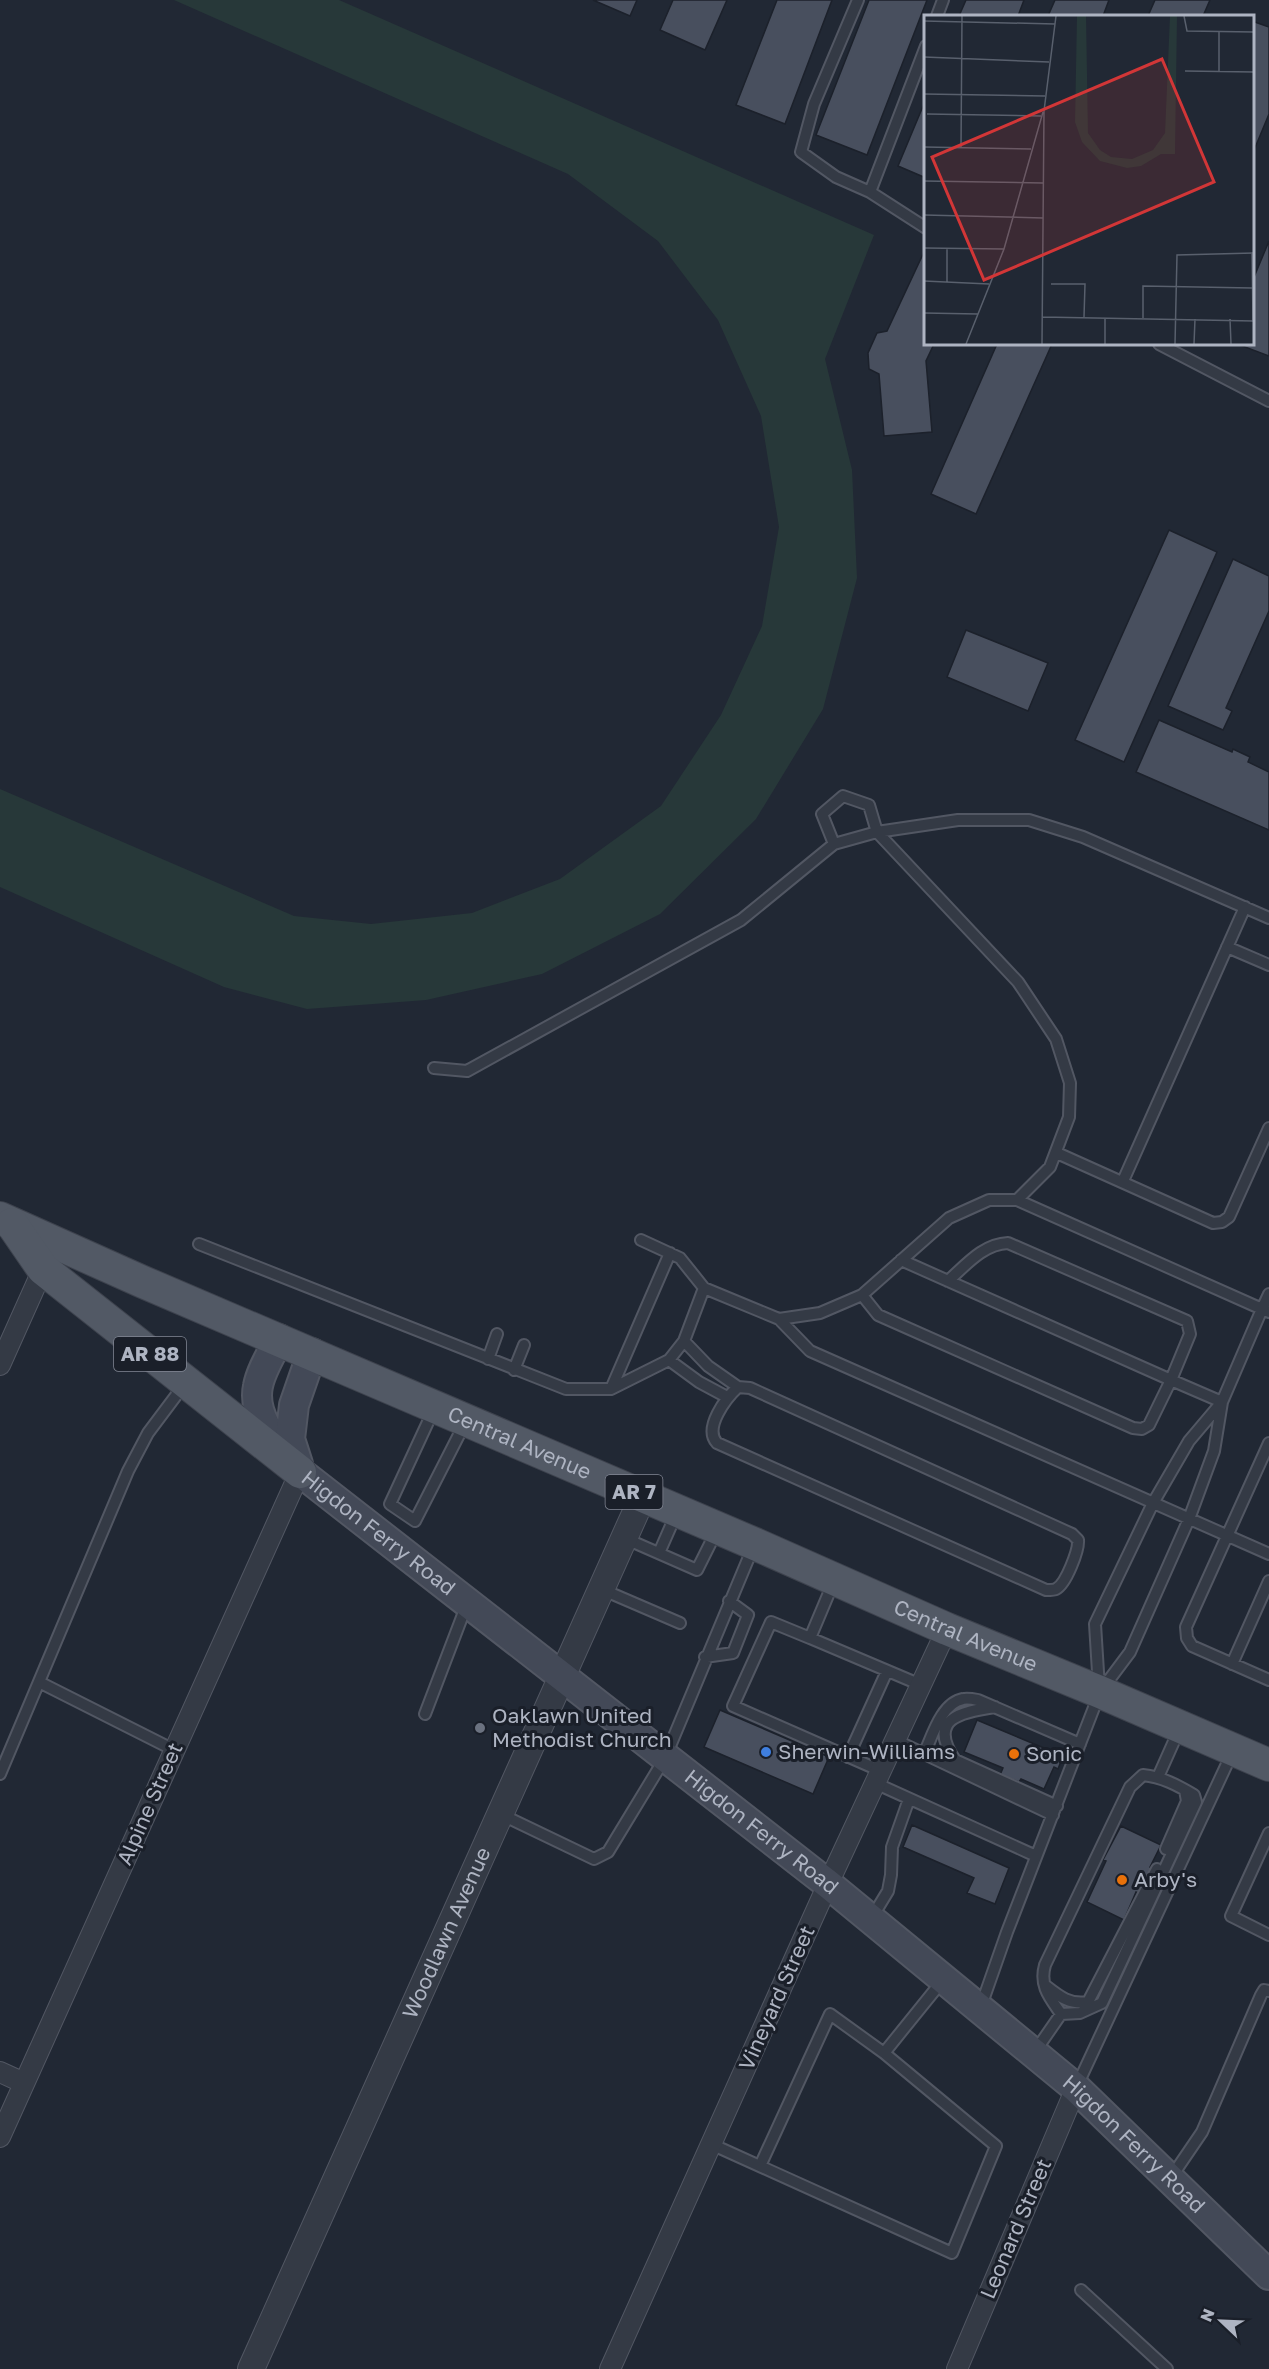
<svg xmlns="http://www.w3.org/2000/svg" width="1269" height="2369" viewBox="0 0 1269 2369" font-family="'Golos Text',sans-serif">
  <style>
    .green { fill: #273839 }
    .building { fill: #484f5e; stroke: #1c212b; stroke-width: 1.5 }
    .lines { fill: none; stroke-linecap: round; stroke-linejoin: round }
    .service-casing { stroke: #525763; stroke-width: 14 }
    .minor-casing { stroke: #525763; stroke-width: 22 }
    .tertiary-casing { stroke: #525763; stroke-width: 28 }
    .secondary-casing { stroke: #525763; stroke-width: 32 }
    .primary-casing { stroke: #3e434e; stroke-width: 34 }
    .service { stroke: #343a45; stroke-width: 10 }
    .minor { stroke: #343a45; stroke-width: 20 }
    .tertiary { stroke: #343a45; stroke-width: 26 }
    .secondary { stroke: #434957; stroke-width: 28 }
    .primary { stroke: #525965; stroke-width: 32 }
    .worship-dot { fill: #6b7280; stroke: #1a1f29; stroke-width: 2 }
    .shop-dot { fill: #3f7fe0; stroke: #1a1f29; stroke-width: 2 }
    .food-dot { fill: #e8710a; stroke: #1a1f29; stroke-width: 2 }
    .labels { text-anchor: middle; stroke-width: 6; stroke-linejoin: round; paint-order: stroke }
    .shield { fill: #1a1f29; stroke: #828794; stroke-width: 1.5 }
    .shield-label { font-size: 20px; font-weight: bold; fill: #aeb4c2 }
    .street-label { font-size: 21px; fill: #aeb4c2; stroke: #1a1f29 }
    .poi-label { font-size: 21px; fill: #aeb4c2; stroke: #1a1f29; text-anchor: start }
    .inset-road { fill: none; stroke: #59606d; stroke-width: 1.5 }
    .view { fill: #d23637; fill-opacity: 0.15; stroke: #d23637; stroke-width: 3 }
    .inset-edge { fill: none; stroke: #aeb4c2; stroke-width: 3 }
  </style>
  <rect width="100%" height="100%" fill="#212834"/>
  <path class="green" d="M174,0H339L874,235L825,359L852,470L857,578L823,709L756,819L660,914L542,974L426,1000L307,1009L224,987L0,887V789L294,916L371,924L472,913L560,879L661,806L721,715L762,626L779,527L761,416L718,320L658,241L568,174Z"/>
  <path class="building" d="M593,0H637L630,16Z
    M673,0H727L705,50L660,30Z
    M777,0H832L785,124L736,105Z
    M869,0H927L867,155L816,135Z
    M966,0H1024L1018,16H959Z
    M1055,0H1109L1103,16H1048Z
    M1155,0H1210L1203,16H1148Z
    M1252,21L1269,27V114L1252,155Z
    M926,99V178L898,166Z
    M1269,241V356L1237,344H1252V282Z
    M924,252L926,344H934L926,361L932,432L884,436L879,374L869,369L868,353L877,333L887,331Z
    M997,344H1052L976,514L931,494Z
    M1169,530L1217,552L1124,762L1075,740Z
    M1233,559L1269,576V611L1226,708L1232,711L1223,730L1168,706Z
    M966,630L1048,663L1028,711L947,677Z
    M1159,720L1232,752L1233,749L1250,757L1248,762L1269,772V830L1136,772Z
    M720,1710L829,1757L813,1794L704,1747Z
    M977,1720L1063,1756L1058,1769L1054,1767L1044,1789L1021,1779L1019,1782L1000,1775L1003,1768L964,1752Z
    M912,1825L1009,1868L995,1904L967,1893L974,1878L903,1847Z
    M1121,1826L1161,1845L1150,1867L1153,1868L1141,1894L1136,1892L1124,1920L1087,1902L1106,1861L1103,1860Z"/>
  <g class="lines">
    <g class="service-casing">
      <path id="service" d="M858,0L814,104L801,152L836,177L870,192L926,228
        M937,16L943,0
        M870,192L926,46
        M1159,344L1269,401
        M1227,947L1269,965
        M434,1068L467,1071L741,920L834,844L877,832L958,820H1029L1083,837L1269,918
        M1057,1153L1213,1223L1222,1222L1229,1217L1269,1128
        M1123,1181L1245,907
        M1017,1200L1262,1309L1269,1294
        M641,1240L680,1258L704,1288L779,1319L810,1351L1269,1554
        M199,1244L566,1389H611L669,1360L684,1341L704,1288
        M948,1281C966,1265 983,1244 1008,1243L1187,1321L1190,1334L1171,1380L1222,1402L1262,1309L1269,1312
        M862,1295L878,1315L1133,1428L1142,1429L1149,1425L1171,1380L901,1260
        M779,1319L820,1313L862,1295L949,1218L989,1200H1017L1050,1167L1069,1117L1070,1083L1056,1039L1018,982L877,832L869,805L843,796L822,814L834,844
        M684,1341L708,1366L738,1387
        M488,1359L497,1334
        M669,1360L699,1382L727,1397
        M514,1370L524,1345
        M738,1387L750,1388L1072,1534L1078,1540C1079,1550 1066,1584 1056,1589C1054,1590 1048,1590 1046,1590L717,1443C703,1428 726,1398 738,1387Z
        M611,1389L670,1253
        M434,1409L390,1504L415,1521L465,1423
        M1269,1443L1186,1627L1187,1638L1192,1646L1269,1680
        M624,1538L697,1570L717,1530
        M659,1553L677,1512
        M834,1581L810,1638L921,1685
        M601,1589L680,1623
        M810,1638L771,1622L733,1706L881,1771
        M705,1657L733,1653L748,1615L729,1601
        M1232,1664L1269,1581
        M39,1682L174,1750
        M995,1707C960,1712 927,1719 955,1760L1057,1806
        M425,1714L467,1604
        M895,1740L1053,1815
        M924,1754C932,1737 941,1703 963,1699C967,1698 973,1699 978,1700L1080,1744
        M848,1757L887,1671
        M0,1774L128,1471L148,1433L184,1385
        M1143,1775C1162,1777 1177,1785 1194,1795L1196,1802L1102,2003L1080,2013L1061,2014C1050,1998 1039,1986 1045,1965L1130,1787Z
        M1158,1777L1179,1730
        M875,1783L1036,1856
        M500,1814L594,1859L608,1852L665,1758L754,1545
        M1269,1833L1231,1916L1269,1935
        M1166,1849L1187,1801L1185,1790
        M871,1919L888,1891L891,1875L892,1847L909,1799
        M1046,1986C1060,1997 1070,2005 1088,2002L1157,1869
        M980,2009L1007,1932L1100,1692L1130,1652L1189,1519L1214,1451L1222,1402L1189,1441L1153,1503L1095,1624L1099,1688
        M1034,2053L1061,2014
        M1076,2088L1233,1751
        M711,2144L952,2253L996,2146L884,2053L943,1980
        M760,2166L830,2014L884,2053
        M1170,2179L1202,2132L1261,1995L1264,1990L1269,1991
        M1081,2290L1167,2369"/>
    </g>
    <g class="minor-casing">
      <path id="minor" d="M0,1365L43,1269
        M0,2072L24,2083
        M0,2137L300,1472
        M610,2369L828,1884L947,1629
        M957,2369L1076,2088"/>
    </g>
    <g class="tertiary-casing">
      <g id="tertiary">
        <path id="s1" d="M251,2369L643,1496"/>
      </g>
    </g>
    <g class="secondary-casing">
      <g id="secondary">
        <path id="s2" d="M279,1339C272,1353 261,1370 258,1386C251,1419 282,1449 300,1472L828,1884L1076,2088L1269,2275"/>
        <path d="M298,1464L290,1439L294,1405L312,1353"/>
      </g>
    </g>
    <g class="primary-casing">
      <g id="primary">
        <path id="s3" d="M0,1218L143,1282L755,1544L947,1629L1100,1692L1269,1765"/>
        <path d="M12,1224L43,1269L300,1472"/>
      </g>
    </g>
    <use href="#service" class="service"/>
    <use href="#minor" class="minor"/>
    <use href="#tertiary" class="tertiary"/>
    <use href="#secondary" class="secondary"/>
    <use href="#primary" class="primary"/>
  </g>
  <circle class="worship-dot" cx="480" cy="1728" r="6"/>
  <circle class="shop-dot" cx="766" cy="1752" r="6"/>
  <g class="food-dot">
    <circle cx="1014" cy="1754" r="6"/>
    <circle cx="1122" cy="1880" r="6"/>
  </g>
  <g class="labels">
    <g class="shield">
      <rect x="114" y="1337" width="72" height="34" rx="4.5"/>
      <rect x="605.5" y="1475" width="57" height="34" rx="4.5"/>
    </g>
    <g class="shield-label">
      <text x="150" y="1361">AR 88</text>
      <text x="634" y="1499">AR 7</text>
    </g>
    <g class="street-label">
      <text dy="7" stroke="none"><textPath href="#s3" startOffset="566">Central Avenue</textPath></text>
      <text dy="7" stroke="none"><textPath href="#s2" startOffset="250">Higdon Ferry Road</textPath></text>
      <text dy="7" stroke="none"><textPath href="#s3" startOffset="1052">Central Avenue</textPath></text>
      <text transform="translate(150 1804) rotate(-66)" y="7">Alpine Street</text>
      <text dy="7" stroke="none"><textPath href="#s2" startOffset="736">Higdon Ferry Road</textPath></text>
      <text dy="7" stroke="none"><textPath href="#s1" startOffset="478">Woodlawn Avenue</textPath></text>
      <text transform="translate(777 1998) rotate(-66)" y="7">Vineyard Street</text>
      <text dy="7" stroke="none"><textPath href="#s2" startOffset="1222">Higdon Ferry Road</textPath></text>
      <text transform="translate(1016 2229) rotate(-67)" y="7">Leonard Street</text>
    </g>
    <g class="poi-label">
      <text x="492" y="1723">Oaklawn United<tspan x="492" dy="24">Methodist Church</tspan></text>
      <text x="778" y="1759">Sherwin-Williams</text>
      <text x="1026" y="1761">Sonic</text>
      <text x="1134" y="1887">Arby's</text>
    </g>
  </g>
  <g transform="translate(924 15)">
    <rect width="330" height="330" fill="#212834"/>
    <path d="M153,1H162L164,118L176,135L187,142L208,144L229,135L241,118L246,1H253L251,139H237L217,151L203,153L176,146L158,127L151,107Z" fill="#273839"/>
    <path class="inset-road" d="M260,1L263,16L330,17M0,6L131,9M295,16V57M0,42L125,47M261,56L330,57M0,79L121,81M3,99L117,101M0,132L107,134M37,132L38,1M0,166L119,168M0,200L119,203M0,233L80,234M328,238L329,305M0,266L65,269M23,267V234M127,269H161L160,302M0,298L54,299M118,302L330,306M219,303V271L328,273M306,304L307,329M42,329L80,234L119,97M118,329L120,96L132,1M181,329V303M251,329L253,240L330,238M270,329L271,304"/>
    <path class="view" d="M238,44L290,167L60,265L8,142Z"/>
    <rect width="330" height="330" class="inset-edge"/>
  </g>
  <g transform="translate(1221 2321) rotate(293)" stroke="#1a1f29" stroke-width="4.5" paint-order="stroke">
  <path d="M0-4.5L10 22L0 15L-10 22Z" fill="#aeb4c2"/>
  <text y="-9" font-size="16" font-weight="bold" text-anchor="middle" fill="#aeb4c2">N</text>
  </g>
</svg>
